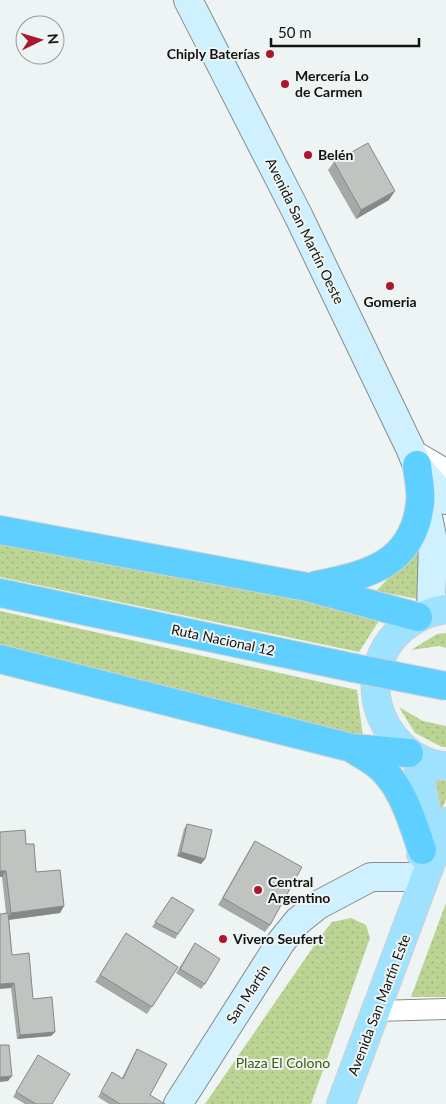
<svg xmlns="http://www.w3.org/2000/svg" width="446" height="1104" viewBox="0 0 446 1104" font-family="Lato,sans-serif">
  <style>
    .grass { fill: url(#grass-dots) }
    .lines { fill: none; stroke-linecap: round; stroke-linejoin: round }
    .street-casing { stroke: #868c8b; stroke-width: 22 }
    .secondary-casing { stroke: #868c8b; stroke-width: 30 }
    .primary-casing { stroke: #d0d0d0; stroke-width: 30 }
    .highway-casing { stroke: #d0d0d0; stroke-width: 30 }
    .street { stroke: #fff; stroke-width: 20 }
    .secondary { stroke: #cff1ff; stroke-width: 28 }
    .primary { stroke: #9ee2ff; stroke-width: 28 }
    .highway { stroke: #5ecfff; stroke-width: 28 }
    .highway-bridge-casing { stroke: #d0d0d0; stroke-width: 30; stroke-linecap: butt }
    .highway-bridge { stroke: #5ecfff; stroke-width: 28 }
    .wall { fill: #a5a9a6 }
    .shaded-wall { fill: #868987 }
    .building { fill: #c0c4c1; stroke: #868987 }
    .poi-dot { fill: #ac172d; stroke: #eef4f3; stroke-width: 2 }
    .labels { text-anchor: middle; stroke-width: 4; stroke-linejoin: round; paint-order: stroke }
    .poi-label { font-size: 14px; font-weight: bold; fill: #121414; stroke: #eef4f3; text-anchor: start }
    .street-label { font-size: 14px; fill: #121414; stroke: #eef4f3 }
    .park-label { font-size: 14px; fill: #43590b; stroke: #eef4f3 }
  </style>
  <defs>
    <pattern id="grass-dots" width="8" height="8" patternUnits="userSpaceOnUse" patternTransform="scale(1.25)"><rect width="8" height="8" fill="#bbd493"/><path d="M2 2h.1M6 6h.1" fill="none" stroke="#a0b57e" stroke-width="1.8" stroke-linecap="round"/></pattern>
  </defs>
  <rect width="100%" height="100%" fill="#eef4f3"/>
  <path class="grass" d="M0,544L384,613L359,652L0,577Z
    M421,545L418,599L376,591Z
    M0,611L357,690L363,737L0,645Z
    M446,633V648L439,646L411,650L437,634Z
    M399,707L423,721L446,726V747H442L415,733Z
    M432,772L446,776V799L439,818Z
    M446,903V997H411Z
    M351,918L366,925L370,938L311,1104H205L318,940L332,922Z"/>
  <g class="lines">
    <g class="street-casing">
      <path id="street" d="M410,448L446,469
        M376,1011L446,1009"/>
    </g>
    <g class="secondary-casing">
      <path id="secondary" d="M188,0L299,217L410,448L417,465L433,541L431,612
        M419,468L446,500
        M178,1104L281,942L298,921L318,905L371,877H418"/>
    </g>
    <g class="primary-casing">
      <path id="primary" d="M446,609C376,620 352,697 402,746C413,757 430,766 446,766
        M417,758L426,811L421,854
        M341,1104L446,822"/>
    </g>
    <g class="highway-casing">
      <path id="highway" d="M0,530L307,587L418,617
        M317,585C368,575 413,564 420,504C422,492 418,477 417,465
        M0,593L354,668
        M0,659L352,748L409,753
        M353,749C362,755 372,760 380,767C403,788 412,821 422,850"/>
    </g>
    <use href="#street" class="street"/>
    <use href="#secondary" class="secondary"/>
    <use href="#primary" class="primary"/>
    <use href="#highway" class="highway"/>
    <g class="highway-bridge-casing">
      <path id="highway-bridge" d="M354,668L446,686"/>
    </g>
    <use href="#highway-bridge" class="highway-bridge"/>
  </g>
  <path class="wall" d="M334,162L389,200L356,219L328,170Z
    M187,824L205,859L201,864L177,856L184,829Z
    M0,832L26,844L36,872L64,906L60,913L9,920L12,955L33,999L55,1032L51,1036L17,1039L11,988L6,913L2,877H0Z
    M255,841L270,925L265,932L218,905L251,847Z
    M172,897L194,910L175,939L152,927Z
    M126,933L178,967L147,1014L95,982Z
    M195,943L205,984L201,989L176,973Z
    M137,1049L150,1095L165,1104H109L98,1097L112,1072L122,1078L134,1054Z
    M38,1055L52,1104H25L13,1097Z"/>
  <path class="shaded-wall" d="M395,191L389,200L356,219L361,210Z
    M181,852L205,859L201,864L177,856Z
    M0,871H6L2,877H0Z
    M64,906L60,913L7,920L11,913Z
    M14,983L11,988L0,989V984Z
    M55,1032L51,1036L17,1039L20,1035Z
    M12,1076L8,1081L0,1082V1077Z"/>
  <path class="building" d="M368,143L395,191L361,210L334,162Z
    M187,824L212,830L205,859L181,852Z
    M25,830L26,844H34L36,872L60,870L64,906L11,913L6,871H0V832Z
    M255,841L302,867L270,925L223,898Z
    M172,897L194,910L178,934L155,922Z
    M8,913L12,955L29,953L33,999L52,997L55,1032L20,1035L14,983L0,984V914Z
    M126,933L178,967L152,1007L100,975Z
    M195,943L220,959L205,984L180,969Z
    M0,1045H9L12,1076L0,1077Z
    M137,1049L167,1064L150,1095L165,1104H120L101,1092L112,1072L123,1079Z
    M38,1055L70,1074L52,1104H36L16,1092Z"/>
  <g class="poi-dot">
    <circle cx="270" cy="54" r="5"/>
    <circle cx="285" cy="84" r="5"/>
    <circle cx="308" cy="155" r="5"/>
    <circle cx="390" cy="286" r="5"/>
    <circle cx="258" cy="890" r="5"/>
    <circle cx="223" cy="939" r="5"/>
  </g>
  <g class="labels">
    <g class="poi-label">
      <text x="260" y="59" text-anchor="end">Chiply Baterías</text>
      <text x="295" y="81">Mercería Lo<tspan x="295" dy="16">de Carmen</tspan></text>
      <text x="318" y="160">Belén</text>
      <text x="390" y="307" text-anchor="middle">Gomeria</text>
      <text x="268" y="887">Central<tspan x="268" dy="16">Argentino</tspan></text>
      <text x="233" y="944">Vivero Seufert</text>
    </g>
    <g class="street-label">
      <text transform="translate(305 231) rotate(64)" y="5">Avenida San Martín Oeste</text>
      <text transform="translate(223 640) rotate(12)" y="5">Ruta Nacional 12</text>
      <text transform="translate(248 994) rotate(-57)" y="5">San Martín</text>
      <text transform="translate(379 1005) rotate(-69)" y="5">Avenida San Martín Este</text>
    </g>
    <g class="park-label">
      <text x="283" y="1068">Plaza El Colono</text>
    </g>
  </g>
  <g transform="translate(40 40) rotate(85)"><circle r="24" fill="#eef4f3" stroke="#969a9a"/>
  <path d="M0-4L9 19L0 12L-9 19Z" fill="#ac172d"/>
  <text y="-8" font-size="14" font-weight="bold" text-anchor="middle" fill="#121414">N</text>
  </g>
  <path d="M271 38v8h148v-8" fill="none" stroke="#121414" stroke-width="2.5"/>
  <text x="278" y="38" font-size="15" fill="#121414" stroke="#eef4f3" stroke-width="4" paint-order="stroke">50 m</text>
</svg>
